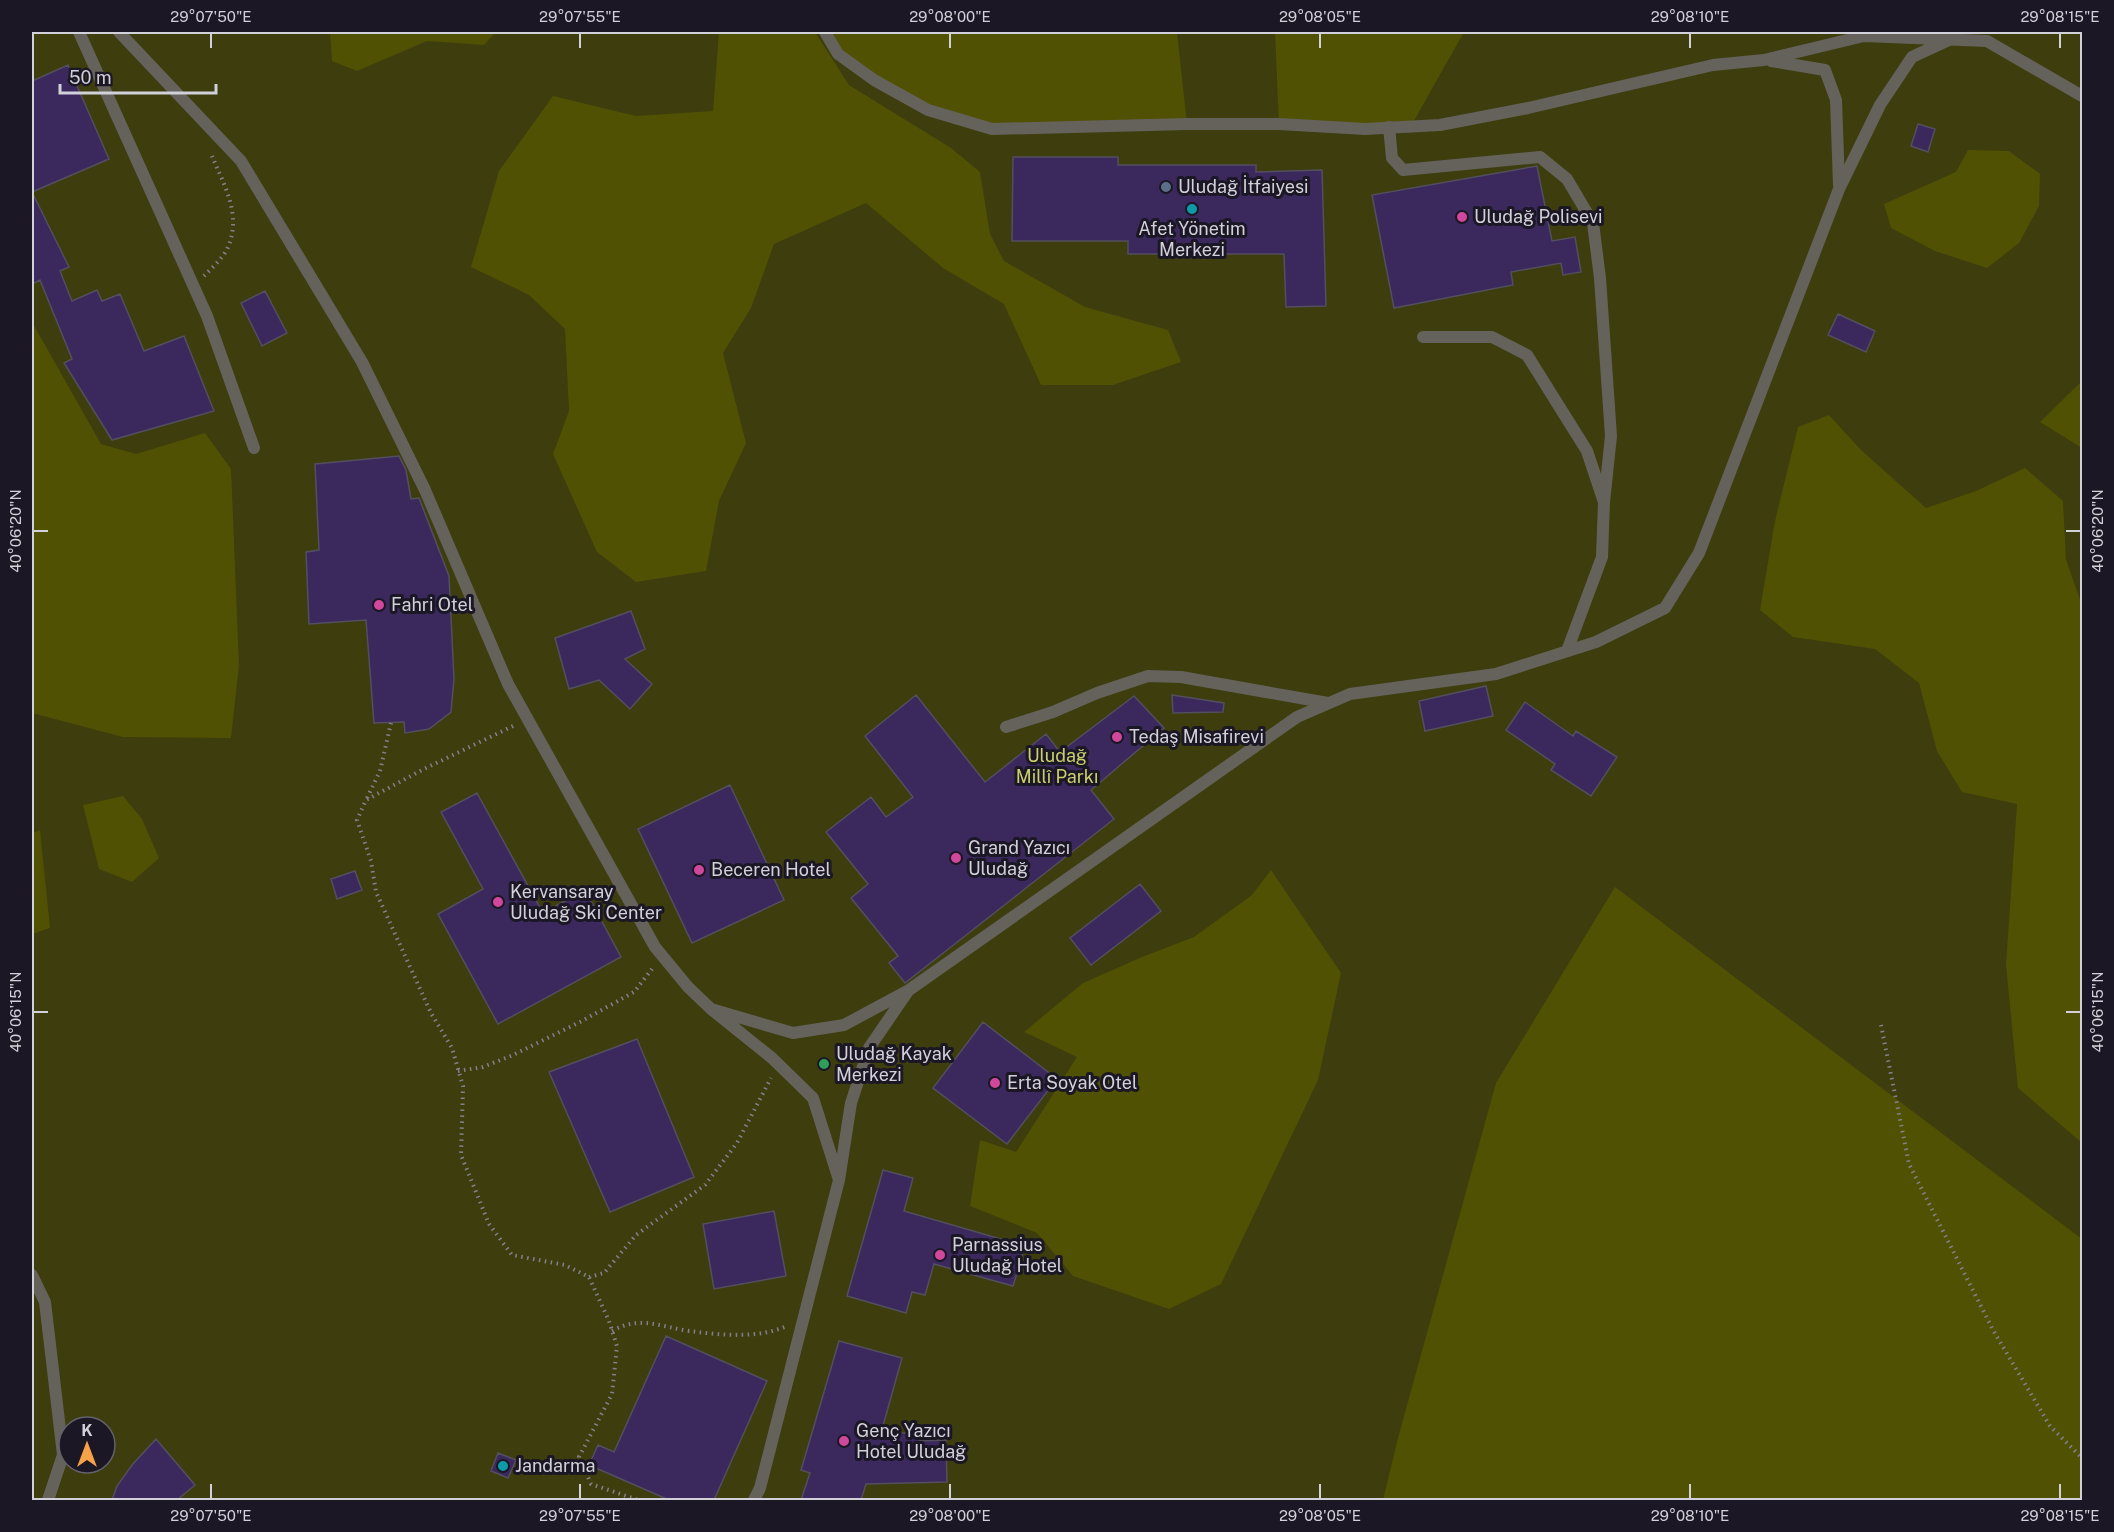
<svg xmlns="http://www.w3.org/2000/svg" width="2114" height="1532" viewBox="0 0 2114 1532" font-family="'Public Sans',sans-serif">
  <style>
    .green { fill: #3d3d0e; fill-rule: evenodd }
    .forest { fill: #515104 }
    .building { fill: #3b295d; stroke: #534f5e; stroke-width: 1.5 }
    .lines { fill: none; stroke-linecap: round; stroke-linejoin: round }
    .path { stroke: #83808c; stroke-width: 4; stroke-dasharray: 1.5 4.5; stroke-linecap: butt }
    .service { stroke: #65625b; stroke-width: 12 }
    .minor { stroke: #65625b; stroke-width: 12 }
    .ticks { fill: none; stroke: #d2d0d9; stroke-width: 2 }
    .service-dot { fill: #5c6f8a; stroke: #1b1724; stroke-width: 2 }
    .culture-dot { fill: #0f9aa8; stroke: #1b1724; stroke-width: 2 }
    .hotel-dot { fill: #d1479c; stroke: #1b1724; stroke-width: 2 }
    .leisure-dot { fill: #2e9e5b; stroke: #1b1724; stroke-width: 2 }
    .labels { text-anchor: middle; stroke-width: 6; stroke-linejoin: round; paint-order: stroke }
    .poi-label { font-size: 18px; fill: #d2d0d9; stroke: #1b1724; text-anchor: start }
    .park-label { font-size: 18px; fill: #cccf6e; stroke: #1b1724 }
    .neatline { fill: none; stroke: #d2d0d9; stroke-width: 2 }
    .ticks-label { font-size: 15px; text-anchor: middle; fill: #d2d0d9 }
  </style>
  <rect width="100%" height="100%" fill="#24202e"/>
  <path class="green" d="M32,32H2082V1500H32ZM69,1427H105V1463H69Z"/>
  <path class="forest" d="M330,32H496L484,45L427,41L357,71L332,61Z
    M719,32H815L849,85L951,148L980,172L990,234L1004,261L1085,307L1168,330L1181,362L1113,385H1041L1004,304L943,268L866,203L774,244L751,308L723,353L746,443L719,501L706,571L636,582L597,552L553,454L569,411L565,329L529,295L471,267L499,171L553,96L636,116L713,111Z
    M825,32H1177L1187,124L992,129L928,110L838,54Z
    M1275,32H1464L1411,126L1279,124Z
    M1968,150L2009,151L2040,174L2039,206L2019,243L1987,268L1935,251L1891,228L1884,204L1956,172Z
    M32,322L101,444L136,454L205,433L231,469L239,665L231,738L123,737L32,713Z
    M2081,382L2082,384V448L2040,422Z
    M1829,415L1860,449L1926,508L1976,491L2025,468L2063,501L2066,560L2082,605V1143L2018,1088L2006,965L2017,804L1962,792L1937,751L1919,683L1875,649L1793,637L1760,610L1775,521L1798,427Z
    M123,796L142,819L159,858L132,882L99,869L83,805Z
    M40,830L50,928L32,934V833Z
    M1271,870L1341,973L1318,1080L1221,1284L1169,1309L1073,1276L1037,1233L970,1206L980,1140L1016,1152L1077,1057L1024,1032L1083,983L1142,957L1194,937L1252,895Z
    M1615,887L2082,1239V1500H1383L1398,1438L1496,1083Z"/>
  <path class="building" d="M68,65L109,159L32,192V81Z
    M1918,124L1935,129L1928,152L1911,146Z
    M1013,157H1118V165H1256V172L1322,170L1326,306L1286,307L1284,254H1128V241H1012Z
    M1537,166L1552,241L1575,237L1581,272L1563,275L1561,263L1511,272L1513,285L1394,308L1372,195Z
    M32,192L69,267L60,271L72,301L97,290L102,301L120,294L144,351L184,336L214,411L112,440L64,363L72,359L40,280L32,284Z
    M265,291L287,333L262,346L241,303Z
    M1838,314L1875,331L1866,352L1828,335Z
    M399,456L406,470L411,499L419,498L449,576L454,679L451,712L429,729L405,733L404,722L374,723L366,620L309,624L306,552L319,550L315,464Z
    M631,611L645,649L625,659L652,684L630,709L599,680L569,689L555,638Z
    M1486,686L1493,716L1425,731L1419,701Z
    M916,695L985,782L1046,734L1060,752L1134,696L1164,728L1091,790L1114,819L905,983L889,963L898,956L851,898L868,884L826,832L871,797L886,817L913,797L865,736Z
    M1172,695L1224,703L1223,712L1173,713Z
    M1525,702L1573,736L1576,731L1617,757L1591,796L1551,770L1555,764L1506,730Z
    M730,785L784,900L692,943L638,829Z
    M477,793L543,913L585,890L621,957L498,1024L438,914L483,889L441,812Z
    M355,871L362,890L337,899L331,879Z
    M1140,884L1161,911L1091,965L1070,938Z
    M983,1022L1057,1079L1007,1144L933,1088Z
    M637,1039L694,1177L610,1212L549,1072Z
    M883,1170L913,1178L904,1211L1025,1246L1013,1286L934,1264L925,1295L912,1292L906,1313L847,1296Z
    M774,1211L786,1276L714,1289L703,1224Z
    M666,1336L767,1381L714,1500H669L589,1465L598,1445L614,1452Z
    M839,1341L902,1358L881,1433H920V1441L946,1440L947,1482L866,1484L861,1500H801L810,1473L801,1470Z
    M156,1439L195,1485L177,1500H112L117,1486L132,1465Z
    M498,1453L516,1460L508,1478L491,1471Z"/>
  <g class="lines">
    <path class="path" d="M204,276C212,268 224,257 228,247C242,215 224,185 212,156
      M513,726L424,769L366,800L357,820L371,861L376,892L431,1013L452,1048L463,1086L461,1155L489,1224L512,1255L565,1265L589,1277L609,1321L617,1346L612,1394L579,1457L591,1484L638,1500
      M367,798L380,771L391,723
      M1881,1025L1909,1164L1993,1330L2050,1426L2082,1458
      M458,1071L483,1067L513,1055L580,1022L634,992L652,969
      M589,1277L604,1273L636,1235L705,1185L737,1143L771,1078
      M612,1331C640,1315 661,1327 689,1331C721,1335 757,1339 787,1326"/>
    <path class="service" d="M79,32L207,316L254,448
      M1389,127L1392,158L1403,170L1540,157L1567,179L1593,223L1600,278L1611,436L1604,502
      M1423,337H1492L1527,355L1587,451L1604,502L1602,557L1567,651
      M1006,727L1053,712L1097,693L1148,676L1181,677L1328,703"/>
    <path class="minor" d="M119,32L241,161L362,362L425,490L508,684L655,947L688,987L711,1009L772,1058L813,1098L839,1180
      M825,32L838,54L874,80L928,110L992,129L1187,124H1279L1365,129L1440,125L1528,108L1713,65L1764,60L1864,36L1987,41L2082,96
      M1771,61L1825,70L1836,100L1839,185
      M711,1009L793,1033L844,1025L909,990L1297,717L1350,694L1496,674L1596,642L1665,608L1699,553L1839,189L1880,105L1912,57L1951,39
      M32,1275L45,1302L63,1455L48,1500
      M754,1500L760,1488L839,1180L851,1103L869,1048L908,991"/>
  </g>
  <path class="ticks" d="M211,33V48M580,33V48M950,33V48M1320,33V48M1690,33V48M2060,33V48M33,531H48M2066,531H2081M33,1012H48M2066,1012H2081M211,1484V1499M580,1484V1499M950,1484V1499M1320,1484V1499M1690,1484V1499M2060,1484V1499"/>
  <circle class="service-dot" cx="1166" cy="187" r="6"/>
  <g class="culture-dot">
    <circle cx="1192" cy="209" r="6"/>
    <circle cx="503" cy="1466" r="6"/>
  </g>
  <g class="hotel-dot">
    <circle cx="1462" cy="217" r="6"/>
    <circle cx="379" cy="605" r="6"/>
    <circle cx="1117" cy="737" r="6"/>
    <circle cx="956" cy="858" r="6"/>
    <circle cx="699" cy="870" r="6"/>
    <circle cx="498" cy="902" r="6"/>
    <circle cx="995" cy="1083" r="6"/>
    <circle cx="940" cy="1255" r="6"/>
    <circle cx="844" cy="1441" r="6"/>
  </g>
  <circle class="leisure-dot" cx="824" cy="1064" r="6"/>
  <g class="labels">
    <g class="poi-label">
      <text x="1178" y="193">Uludağ İtfaiyesi</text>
      <text x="1474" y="223">Uludağ Polisevi</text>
      <text x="1192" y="235" text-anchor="middle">Afet Yönetim<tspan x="1192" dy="21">Merkezi</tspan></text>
      <text x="391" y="611">Fahri Otel</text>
      <text x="1129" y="743">Tedaş Misafirevi</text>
      <text x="968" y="854">Grand Yazıcı<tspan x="968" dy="21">Uludağ</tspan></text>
      <text x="711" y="876">Beceren Hotel</text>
      <text x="510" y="898">Kervansaray<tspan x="510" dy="21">Uludağ Ski Center</tspan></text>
      <text x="836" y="1060">Uludağ Kayak<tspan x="836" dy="21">Merkezi</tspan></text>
      <text x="1007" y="1089">Erta Soyak Otel</text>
      <text x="952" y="1251">Parnassius<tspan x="952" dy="21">Uludağ Hotel</tspan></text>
      <text x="856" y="1437">Genç Yazıcı<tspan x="856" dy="21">Hotel Uludağ</tspan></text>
      <text x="515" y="1472">Jandarma</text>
    </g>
    <g class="park-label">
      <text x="1057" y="762">Uludağ<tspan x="1057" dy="21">Millî Parkı</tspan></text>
    </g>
  </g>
  <rect width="2114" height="1532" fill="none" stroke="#1b1724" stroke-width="66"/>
  <g transform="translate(87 1445)"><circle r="28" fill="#1b1724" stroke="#64616c" stroke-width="1.5"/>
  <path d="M0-4.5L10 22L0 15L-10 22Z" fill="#f7a148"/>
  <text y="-9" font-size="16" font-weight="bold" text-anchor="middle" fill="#d2d0d9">K</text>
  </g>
  <path d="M60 84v9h156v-9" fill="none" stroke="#d2d0d9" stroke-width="3"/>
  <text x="69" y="84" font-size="18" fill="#d2d0d9" stroke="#1b1724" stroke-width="4.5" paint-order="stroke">50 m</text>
  <rect x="33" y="33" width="2048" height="1466" class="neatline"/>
  <g class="ticks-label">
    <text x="211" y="22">29°07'50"E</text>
    <text x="580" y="22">29°07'55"E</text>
    <text x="950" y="22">29°08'00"E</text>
    <text x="1320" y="22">29°08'05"E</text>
    <text x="1690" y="22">29°08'10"E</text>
    <text x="2060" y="22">29°08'15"E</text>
    <text transform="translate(16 531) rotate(-90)" y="5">40°06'20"N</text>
    <text transform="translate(2098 531) rotate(-90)" y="5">40°06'20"N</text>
    <text transform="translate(16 1012) rotate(-90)" y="5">40°06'15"N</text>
    <text transform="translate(2098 1012) rotate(-90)" y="5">40°06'15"N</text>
    <text x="211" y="1521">29°07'50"E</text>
    <text x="580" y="1521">29°07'55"E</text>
    <text x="950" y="1521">29°08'00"E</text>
    <text x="1320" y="1521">29°08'05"E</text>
    <text x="1690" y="1521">29°08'10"E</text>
    <text x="2060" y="1521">29°08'15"E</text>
  </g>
</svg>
